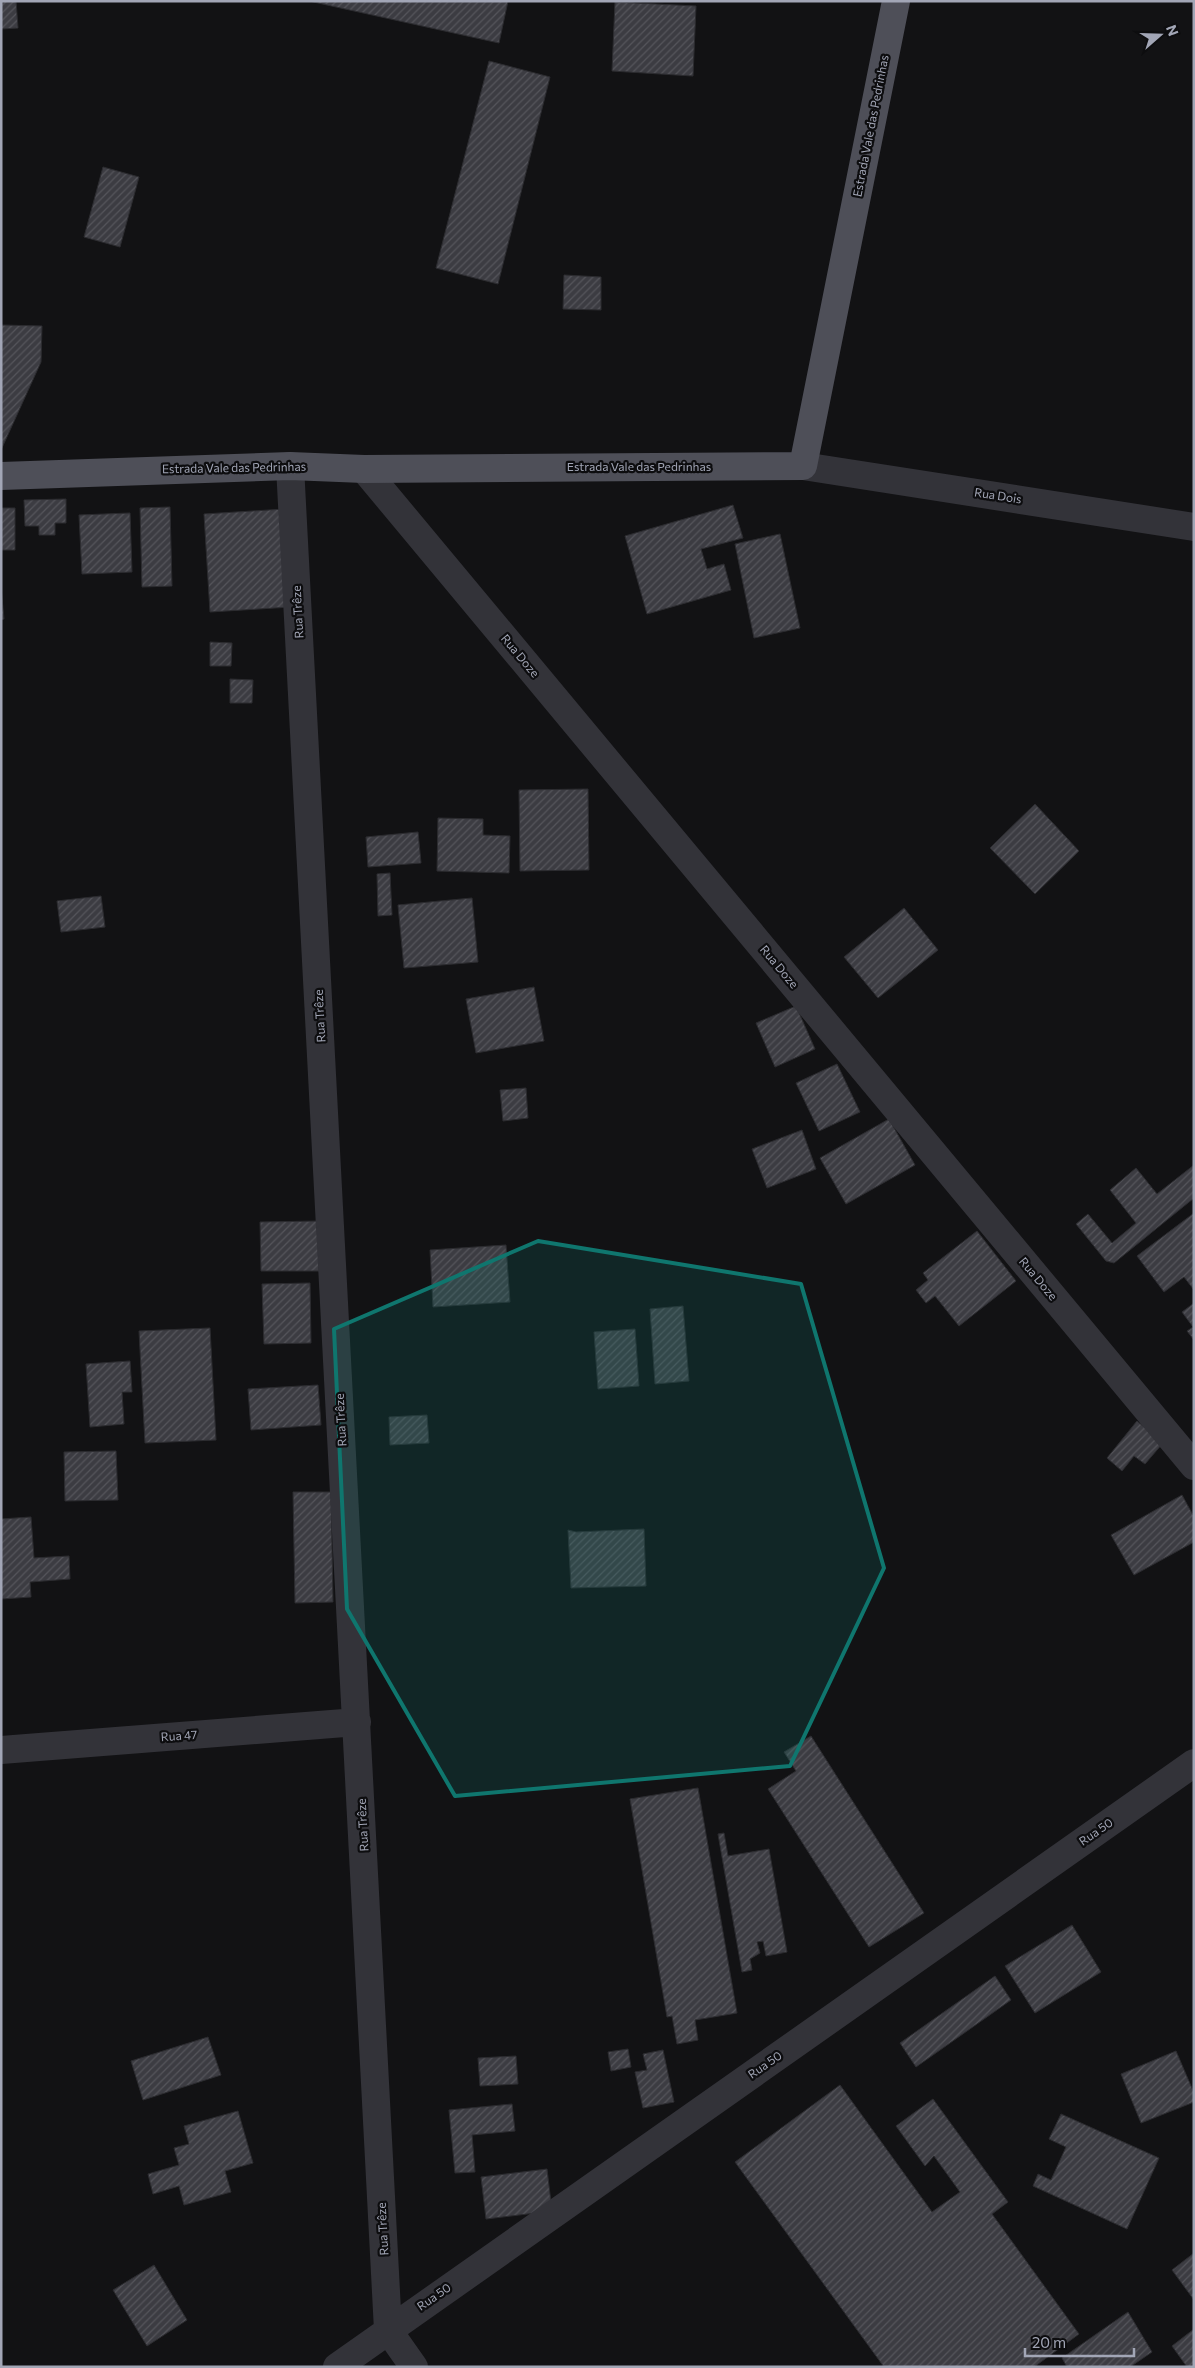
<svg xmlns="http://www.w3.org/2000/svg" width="1195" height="2368" viewBox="0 0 1195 2368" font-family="Commissioner,sans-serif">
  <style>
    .building { fill: url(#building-hatch); stroke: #2c2c30 }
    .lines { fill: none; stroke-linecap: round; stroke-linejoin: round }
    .minor { stroke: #333339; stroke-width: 28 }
    .major { stroke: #4e4f58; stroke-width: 28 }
    .marked { fill: #0f766e; fill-opacity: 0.2; stroke: #0f766e; stroke-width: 4; stroke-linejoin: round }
    .labels { text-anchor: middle; stroke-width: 4.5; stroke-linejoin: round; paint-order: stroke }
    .street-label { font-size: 12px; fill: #a2a6b6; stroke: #0d0d0f }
  </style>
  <defs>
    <pattern id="building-hatch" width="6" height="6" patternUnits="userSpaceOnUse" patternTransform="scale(1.25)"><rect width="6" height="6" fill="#3c3c42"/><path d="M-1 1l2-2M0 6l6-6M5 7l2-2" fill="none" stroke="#55555b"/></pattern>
  </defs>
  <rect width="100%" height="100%" fill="#121214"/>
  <path class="building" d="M1,1H16L18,28L1,29Z
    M309,1H508L499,43Z
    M615,2L696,6L693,76L612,71Z
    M489,61L550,77L498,284L436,268Z
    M103,167L139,177L120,247L84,237Z
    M564,275L601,277V310L563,309Z
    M1,325L42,326L41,362L1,450Z
    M66,499V523H55V535H39V526H25L24,500Z
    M733,505L743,538L701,549L707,569L724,564L731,590L647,614L625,536Z
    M170,507L172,586L142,587L140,508Z
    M1,508H15V550H1Z
    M285,509L291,607L210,612L204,514Z
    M130,513L132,572L82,574L79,515Z
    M780,534L800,628L754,638L735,544Z
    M1,587L4,619L1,620Z
    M210,642L232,643L231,666H210Z
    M230,679L253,680L252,703H230Z
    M588,789L589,870L520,871L519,790Z
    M1035,804L1079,851L1035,894L990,848Z
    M438,818L483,819V835L510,836L509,873L437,871Z
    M418,832L421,863L368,867L366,837Z
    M390,873L392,915L378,916L377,874Z
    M101,896L105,927L61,932L57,901Z
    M472,898L478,962L404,968L398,905Z
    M904,908L938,950L878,998L844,957Z
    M534,987L544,1041L476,1053L466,999Z
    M796,1006L815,1049L775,1067L756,1023Z
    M837,1064L860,1112L819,1131L796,1083Z
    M526,1088L528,1118L503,1121L500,1090Z
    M889,1119L915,1165L846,1204L820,1158Z
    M802,1130L816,1169L767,1188L752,1149Z
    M1194,1165V1198L1114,1263L1106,1261L1076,1224L1088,1214L1112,1243L1136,1223L1110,1190L1136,1168L1157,1194Z
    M1194,1213V1290L1184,1277L1164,1292L1137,1256Z
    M319,1221V1271H261L260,1222Z
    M977,1231L1016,1281L959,1326L935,1296L926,1303L916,1290L928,1280L923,1273Z
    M506,1245L510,1302L433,1307L430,1250Z
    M310,1283L311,1343L264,1344L262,1284Z
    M1194,1303V1340L1187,1331L1193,1327L1182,1312Z
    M683,1306L689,1381L655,1384L650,1309Z
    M210,1328L216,1440L145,1443L139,1331Z
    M635,1329L639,1386L598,1389L594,1332Z
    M130,1361L132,1392H122L124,1424L90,1427L86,1364Z
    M318,1385L321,1425L251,1430L248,1389Z
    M427,1415L429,1443L390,1445L389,1417Z
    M1137,1421L1163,1443L1145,1464L1134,1456L1122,1471L1107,1458Z
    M116,1451L118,1500L65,1501L64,1452Z
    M293,1492H331L333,1602L295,1603Z
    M1182,1495L1194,1517V1542L1134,1575L1111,1535Z
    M31,1517L34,1558L69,1556L70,1579L30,1582L31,1597L1,1599V1519Z
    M644,1529L646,1586L571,1588L568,1530L576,1532Z
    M811,1736L924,1913L869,1947L768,1789L796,1771L784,1752Z
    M698,1788L737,2013L695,2020L698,2040L677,2044L672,2016L667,2017L630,1799Z
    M724,1833L728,1856L769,1849L787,1952L766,1956L763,1941L757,1942L760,1953L750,1959L752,1970L742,1972L718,1834Z
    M1072,1925L1101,1972L1035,2013L1005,1966Z
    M995,1976L1011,2000L916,2067L900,2043Z
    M208,2037L221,2075L143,2100L131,2061Z
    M628,2049L631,2067L611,2071L608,2052Z
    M663,2050L674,2102L643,2108L635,2072L647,2070L643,2054Z
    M1176,2051L1194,2093V2102L1141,2123L1121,2074Z
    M516,2056L518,2084L480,2086L478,2058Z
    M840,2085L932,2212L960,2192L934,2156L925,2166L896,2126L933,2099L1008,2202L992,2214L1079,2334L1034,2367H884L735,2162Z
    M512,2104L515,2131L472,2135L475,2172L455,2173L449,2110Z
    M238,2111L253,2163L225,2171L231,2192L184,2205L179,2186L153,2194L148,2174L179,2165L174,2148L189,2144L184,2126Z
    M1061,2114L1159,2158L1127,2229L1033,2186L1038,2174L1051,2180L1066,2147L1049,2139Z
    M547,2169L552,2211L486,2219L481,2177Z
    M1194,2253V2300L1172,2270Z
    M154,2265L187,2320L147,2346L113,2290Z
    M1128,2312L1152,2352L1130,2367H1067L1062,2358Z
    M1194,2329V2367H1187L1172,2346Z"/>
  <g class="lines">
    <path class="minor" d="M290,466L388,2330L414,2367
      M803,466L1194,527
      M364,469L1194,1466
      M1,1750L357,1722
      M337,2367L1194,1763"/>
    <path class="major" d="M1,476L290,466L364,469L803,466L896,1"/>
  </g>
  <path class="marked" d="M538,1241L801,1284L884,1568L790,1766L455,1796L347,1609L334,1329Z"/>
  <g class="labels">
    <g class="street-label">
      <text transform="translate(871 126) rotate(-79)" y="4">Estrada Vale das Pedrinhas</text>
      <text x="639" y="471">Estrada Vale das Pedrinhas</text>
      <text transform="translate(234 468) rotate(-1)" y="4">Estrada Vale das Pedrinhas</text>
      <text transform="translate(998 496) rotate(9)" y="4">Rua Dois</text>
      <text transform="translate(298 612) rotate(-93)" y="4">Rua Trêze</text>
      <text transform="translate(520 656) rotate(50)" y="4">Rua Doze</text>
      <text transform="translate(779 967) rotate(50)" y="4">Rua Doze</text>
      <text transform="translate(320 1016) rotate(-93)" y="4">Rua Trêze</text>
      <text transform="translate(1038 1279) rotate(50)" y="4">Rua Doze</text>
      <text transform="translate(341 1420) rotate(-93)" y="4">Rua Trêze</text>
      <text transform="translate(179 1736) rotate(-4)" y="4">Rua 47</text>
      <text transform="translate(363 1825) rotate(-93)" y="4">Rua Trêze</text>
      <text transform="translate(1096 1832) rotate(-35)" y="4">Rua 50</text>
      <text transform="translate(765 2065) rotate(-35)" y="4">Rua 50</text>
      <text transform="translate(383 2229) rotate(-93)" y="4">Rua Trêze</text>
      <text transform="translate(434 2297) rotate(-35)" y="4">Rua 50</text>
    </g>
  </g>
  <rect width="1195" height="2368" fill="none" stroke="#a2a6b6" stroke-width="5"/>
  <g transform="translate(1160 35) rotate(70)" stroke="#0d0d0f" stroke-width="4" paint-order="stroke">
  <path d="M0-4L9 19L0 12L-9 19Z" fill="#a2a6b6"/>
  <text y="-8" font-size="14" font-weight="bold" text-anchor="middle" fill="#a2a6b6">N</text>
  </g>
  <path d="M1025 2348v8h109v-8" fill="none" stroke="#a2a6b6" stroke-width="2.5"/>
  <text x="1032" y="2348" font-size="15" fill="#a2a6b6" stroke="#0d0d0f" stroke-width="4" paint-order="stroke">20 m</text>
</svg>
